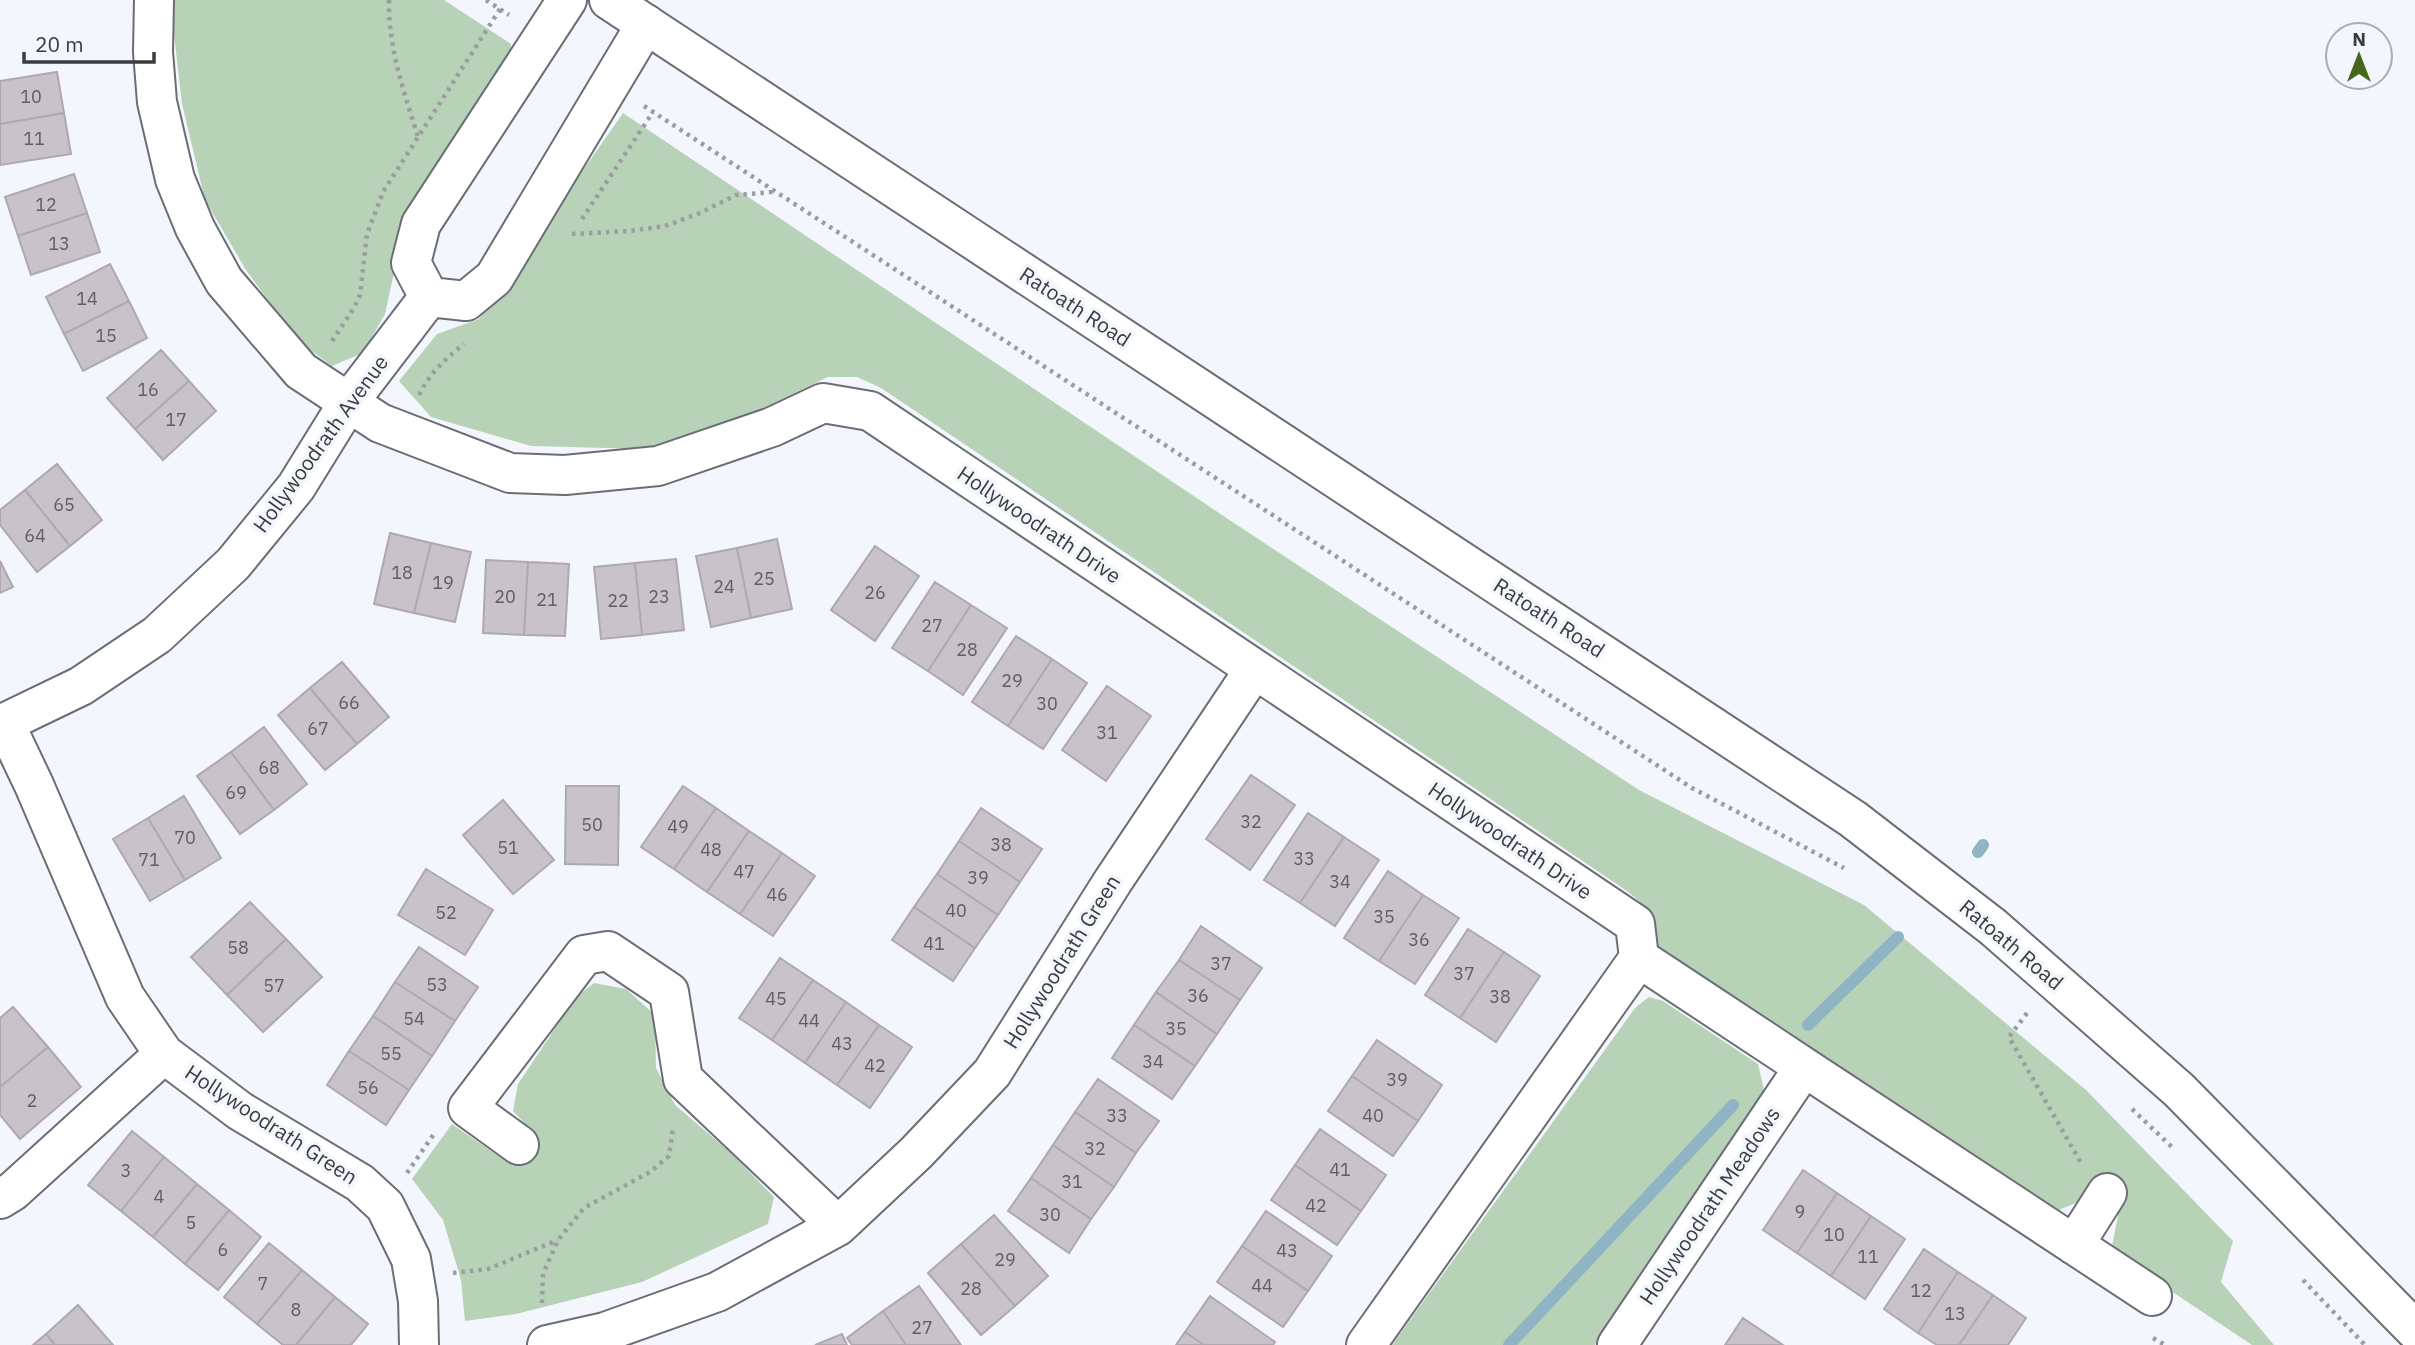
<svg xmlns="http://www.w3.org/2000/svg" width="2415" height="1345" viewBox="0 0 2415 1345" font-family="'IBM Plex Sans',sans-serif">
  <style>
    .green { fill: #b8d2b8 }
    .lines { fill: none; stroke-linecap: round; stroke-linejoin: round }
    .stream { stroke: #8fb4c4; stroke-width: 12 }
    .building { fill: #c8c3c8; stroke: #aea9ae; stroke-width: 2 }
    .minor-casing { stroke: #6b6e74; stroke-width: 42 }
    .tertiary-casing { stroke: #6b6e74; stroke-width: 42 }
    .path { stroke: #9a9da1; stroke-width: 4.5; stroke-dasharray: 3.5 5; stroke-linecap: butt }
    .minor { stroke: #fff; stroke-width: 38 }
    .tertiary { stroke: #fff; stroke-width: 38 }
    .labels { text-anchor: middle; stroke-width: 7; stroke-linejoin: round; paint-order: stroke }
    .number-label { font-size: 18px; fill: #5e5e60 }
    .street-label { font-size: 21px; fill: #3a3c3e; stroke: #f3f7fd }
  </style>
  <rect width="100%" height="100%" fill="#f3f7fd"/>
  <path class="green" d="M174,0H444L511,44L510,60L399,250L385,314L363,353L332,366L297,340L246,270L205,200L182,104L172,17Z
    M623,113L1228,519L1639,790L1864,905L2086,1090L2233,1241L2221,1282L2274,1345H2252L2111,1251L2119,1211L2095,1195L2054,1212L1657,945C1657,915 1649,909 1627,891L881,388L857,377H828L746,416L646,449L531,446L431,417L399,381L437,334L479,319Z
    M594,983L626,989L655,1015L656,1068L675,1105L730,1152L774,1197L768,1224L642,1282L516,1314L465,1321L461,1280L443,1220L412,1179L452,1124L513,1166L534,1133L513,1111L518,1084L576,997Z
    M1649,997L1663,1001L1758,1064L1765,1094L1595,1345H1392L1635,1008Z"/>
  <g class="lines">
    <path class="stream" d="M1978,852L1983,845
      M1808,1025L1898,937
      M1509,1345L1733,1105"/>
  </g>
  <path class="building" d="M57,72L64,113L0,124V81Z
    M64,113L71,154L0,165V124Z
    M74,174L87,213L18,236L5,197Z
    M87,213L100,252L31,275L18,236Z
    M110,264L129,301L64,334L46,297Z
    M129,301L147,338L83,371L64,334Z
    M161,350L189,381L135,429L107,398Z
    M189,381L216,411L163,460L135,429Z
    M57,464L102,520L70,546L25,490Z
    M25,490L70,546L37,572L0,525V510Z
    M390,533L431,543L414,613L374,604Z
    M777,539L792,609L751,618L737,548Z
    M431,543L471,552L455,622L414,613Z
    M875,546L919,576L875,641L831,610Z
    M737,548L751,618L711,627L696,556Z
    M676,559L684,630L642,635L635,563Z
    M486,560L528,562L524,635L483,633Z
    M0,561L13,587L0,593Z
    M528,562L569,564L565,636L524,635Z
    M635,563L642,635L601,639L594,567Z
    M935,582L971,605L928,671L892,648Z
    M971,605L1007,628L963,695L928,671Z
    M1016,636L1052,659L1008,726L972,702Z
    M1052,659L1087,683L1043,749L1008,726Z
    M342,662L389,717L357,744L310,688Z
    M1107,686L1151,716L1106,781L1062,750Z
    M310,688L357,744L325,770L278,715Z
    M264,727L307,784L274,810L231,752Z
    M231,752L274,810L240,834L197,776Z
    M1251,775L1295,805L1250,870L1206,839Z
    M566,786H619L618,865L565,864Z
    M683,786L716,808L674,869L641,847Z
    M184,796L221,858L185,880L148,818Z
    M503,800L554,860L513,894L463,835Z
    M716,808L749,831L707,892L674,869Z
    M981,808L1042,849L1020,882L959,841Z
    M1308,813L1344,837L1300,903L1264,880Z
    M148,818L185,880L150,901L113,839Z
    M749,831L782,853L740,914L707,892Z
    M1344,837L1379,860L1335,926L1300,903Z
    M959,841L1020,882L998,915L937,874Z
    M782,853L815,876L773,936L740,914Z
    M426,869L493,910L465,955L398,915Z
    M1388,871L1423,895L1379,961L1344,938Z
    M937,874L998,915L975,948L914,907Z
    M1423,895L1459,918L1415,984L1379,961Z
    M250,902L286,939L227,995L191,957Z
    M914,907L975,948L953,981L892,940Z
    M1201,926L1262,968L1240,1000L1179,960Z
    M1468,929L1504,952L1460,1018L1425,995Z
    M286,939L322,977L263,1032L227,995Z
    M419,947L478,987L455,1021L395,982Z
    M1504,952L1540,976L1496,1042L1460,1018Z
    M780,958L813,980L772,1040L739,1018Z
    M1179,960L1240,1000L1217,1034L1156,992Z
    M813,980L846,1002L805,1063L772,1040Z
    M395,982L455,1021L432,1056L373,1016Z
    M1156,992L1217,1034L1195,1066L1134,1025Z
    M846,1002L879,1025L837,1085L805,1063Z
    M13,1007L48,1047L0,1087V1018Z
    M373,1016L432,1056L409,1090L349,1051Z
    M879,1025L912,1047L870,1108L837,1085Z
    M1134,1025L1195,1066L1172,1099L1112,1058Z
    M1377,1040L1442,1085L1418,1121L1352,1076Z
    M48,1047L81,1087L20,1139L0,1115V1087Z
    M349,1051L409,1090L386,1125L327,1085Z
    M1352,1076L1418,1121L1393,1156L1328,1111Z
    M1098,1079L1159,1121L1136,1153L1075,1112Z
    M1075,1112L1136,1153L1114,1187L1053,1145Z
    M1320,1129L1386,1175L1361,1211L1295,1165Z
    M132,1131L164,1157L121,1211L88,1185Z
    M1053,1145L1114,1187L1091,1219L1031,1178Z
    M164,1157L197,1184L153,1237L121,1211Z
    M1295,1165L1361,1211L1337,1245L1271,1200Z
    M1803,1170L1837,1193L1797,1253L1763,1230Z
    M1031,1178L1091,1219L1069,1253L1008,1211Z
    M197,1184L229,1210L185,1264L153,1237Z
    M1837,1193L1871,1216L1831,1276L1797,1253Z
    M229,1210L261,1237L218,1290L185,1264Z
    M1266,1211L1332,1256L1308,1291L1242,1246Z
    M994,1215L1048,1276L1015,1306L961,1244Z
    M1871,1216L1905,1239L1865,1299L1831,1276Z
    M269,1243L302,1270L257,1324L224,1297Z
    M961,1244L1015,1306L981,1335L928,1273Z
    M1242,1246L1308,1291L1283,1327L1217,1282Z
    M1924,1249L1958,1272L1918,1333L1884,1309Z
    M302,1270L335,1297L296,1345H283L257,1324Z
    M1958,1272L1993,1295L1959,1345H1937L1918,1333Z
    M919,1286L961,1345H906L883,1311Z
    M1993,1295L2026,1318L2008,1345H1959Z
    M1210,1296L1275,1342L1273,1345H1204L1185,1332Z
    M335,1297L368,1324L351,1345H296Z
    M78,1305L113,1345H55L46,1334Z
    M883,1311L906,1345H852L847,1338Z
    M1743,1318L1783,1345H1725Z
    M1185,1332L1204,1345H1176Z
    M46,1334L55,1345H33Z
    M842,1334L847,1345H815Z"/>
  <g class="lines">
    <g class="minor-casing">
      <path id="minor" d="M154,0L153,52L157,102L175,179L195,228L224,281L301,371L380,423L510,473L565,475L658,466L772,427L823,403L870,411L1635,924L1639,958L1366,1345
        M429,297L466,301L494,278L646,24
        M429,297L411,263L421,224L567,0
        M5,724L34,785L125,997L164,1054L240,1111L360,1183L385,1206L411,1259L418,1301L419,1345
        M0,725L81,686L157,635L233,564L296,487L348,403L429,297
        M1639,958L1804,1067
        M519,1145L468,1108L584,955L608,951L669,992L683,1079L838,1226
        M0,1199L13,1191L164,1054
        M2074,1245L2107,1193
        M547,1345L605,1332L717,1292L838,1226L916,1153L992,1073L1113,881L1254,670
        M1617,1345L1804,1067L2152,1296"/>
    </g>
    <g class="tertiary-casing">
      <path id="tertiary" d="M609,0L1853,819L1993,927L2179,1090L2415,1330"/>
    </g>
    <path class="path" d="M389,0C388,48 404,92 418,137
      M486,0L509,15
      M644,106L1692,788L1844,868
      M582,219L653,112
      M572,234L630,231L665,226L700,213L736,195L773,192
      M332,341L354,308L360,295L367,234L383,192L500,9
      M419,395C430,373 445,359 464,344
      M2027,1013L2009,1037L2081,1163
      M2132,1109L2174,1149
      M407,1173L436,1131
      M453,1273L488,1269L558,1240
      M2303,1280L2365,1345
      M542,1303L543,1274L558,1240L584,1208L650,1172L669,1156L673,1128
      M2153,1338L2165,1345"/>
    <use href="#minor" class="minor"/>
    <use href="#tertiary" class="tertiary"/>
  </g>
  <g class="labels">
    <g class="number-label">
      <text x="31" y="103">10</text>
      <text x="34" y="145">11</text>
      <text x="46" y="211">12</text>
      <text x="59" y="250">13</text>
      <text x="87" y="305">14</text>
      <text x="106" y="342">15</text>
      <text x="148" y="396">16</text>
      <text x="176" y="426">17</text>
      <text x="64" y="511">65</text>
      <text x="35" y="542">64</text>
      <text x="402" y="579">18</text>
      <text x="764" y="585">25</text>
      <text x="443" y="589">19</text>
      <text x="724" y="593">24</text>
      <text x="875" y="599">26</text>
      <text x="505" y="603">20</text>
      <text x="659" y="603">23</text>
      <text x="547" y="606">21</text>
      <text x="618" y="607">22</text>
      <text x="932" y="632">27</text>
      <text x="967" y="656">28</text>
      <text x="1012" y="687">29</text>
      <text x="349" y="709">66</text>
      <text x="1047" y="710">30</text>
      <text x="318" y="735">67</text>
      <text x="1107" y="739">31</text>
      <text x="269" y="774">68</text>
      <text x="236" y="799">69</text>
      <text x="1251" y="828">32</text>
      <text x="592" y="831">50</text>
      <text x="678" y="833">49</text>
      <text x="185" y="844">70</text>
      <text x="1001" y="851">38</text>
      <text x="508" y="854">51</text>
      <text x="711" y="856">48</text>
      <text x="1304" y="865">33</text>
      <text x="149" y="866">71</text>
      <text x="744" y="878">47</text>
      <text x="978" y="884">39</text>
      <text x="1340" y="888">34</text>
      <text x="777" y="901">46</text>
      <text x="956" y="917">40</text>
      <text x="446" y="919">52</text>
      <text x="1384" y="923">35</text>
      <text x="1419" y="946">36</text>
      <text x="934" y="950">41</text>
      <text x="238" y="954">58</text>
      <text x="1221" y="970">37</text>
      <text x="1464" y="980">37</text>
      <text x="437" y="991">53</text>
      <text x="274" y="992">57</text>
      <text x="1198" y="1002">36</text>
      <text x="1500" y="1003">38</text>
      <text x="776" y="1005">45</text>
      <text x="414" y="1025">54</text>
      <text x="809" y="1027">44</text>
      <text x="1176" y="1035">35</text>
      <text x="842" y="1050">43</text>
      <text x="391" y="1060">55</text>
      <text x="1153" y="1068">34</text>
      <text x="875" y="1072">42</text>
      <text x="1397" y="1086">39</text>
      <text x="368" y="1094">56</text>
      <text x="32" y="1107">2</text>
      <text x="1117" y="1122">33</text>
      <text x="1373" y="1122">40</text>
      <text x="1095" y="1155">32</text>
      <text x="1340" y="1176">41</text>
      <text x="126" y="1177">3</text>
      <text x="1072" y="1188">31</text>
      <text x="159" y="1203">4</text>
      <text x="1316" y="1212">42</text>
      <text x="1800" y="1218">9</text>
      <text x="1050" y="1221">30</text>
      <text x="191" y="1229">5</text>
      <text x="1834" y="1241">10</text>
      <text x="223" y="1256">6</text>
      <text x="1287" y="1257">43</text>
      <text x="1868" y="1263">11</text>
      <text x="1005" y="1266">29</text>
      <text x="263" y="1290">7</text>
      <text x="1262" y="1292">44</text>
      <text x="971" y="1295">28</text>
      <text x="1921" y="1297">12</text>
      <text x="296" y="1316">8</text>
      <text x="1955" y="1320">13</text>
      <text x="922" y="1334">27</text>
    </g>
    <g class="street-label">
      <text transform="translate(1075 307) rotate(33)" y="7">Ratoath Road</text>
      <text transform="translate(321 444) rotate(-54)" y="7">Hollywoodrath Avenue</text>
      <text transform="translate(1039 525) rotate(34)" y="7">Hollywoodrath Drive</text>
      <text transform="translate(1549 618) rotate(33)" y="7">Ratoath Road</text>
      <text transform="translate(1510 841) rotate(34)" y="7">Hollywoodrath Drive</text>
      <text transform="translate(2011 945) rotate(40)" y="7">Ratoath Road</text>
      <text transform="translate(1062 962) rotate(-58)" y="7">Hollywoodrath Green</text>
      <text transform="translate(271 1125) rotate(33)" y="7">Hollywoodrath Green</text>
      <text transform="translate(1710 1206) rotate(-56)" y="7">Hollywoodrath Meadows</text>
    </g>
  </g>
  <g transform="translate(2359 56)"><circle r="33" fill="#f3f7fd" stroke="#a9acb1" stroke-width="2"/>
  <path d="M0-5L12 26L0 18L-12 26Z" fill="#45661c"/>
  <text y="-10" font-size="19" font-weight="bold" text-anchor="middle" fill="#3a3c3e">N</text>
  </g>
  <path d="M24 52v10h130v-10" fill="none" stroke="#3a3c3e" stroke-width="3.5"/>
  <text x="35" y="52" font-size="21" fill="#3a3c3e" stroke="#f3f7fd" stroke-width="5" paint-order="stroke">20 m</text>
</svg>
